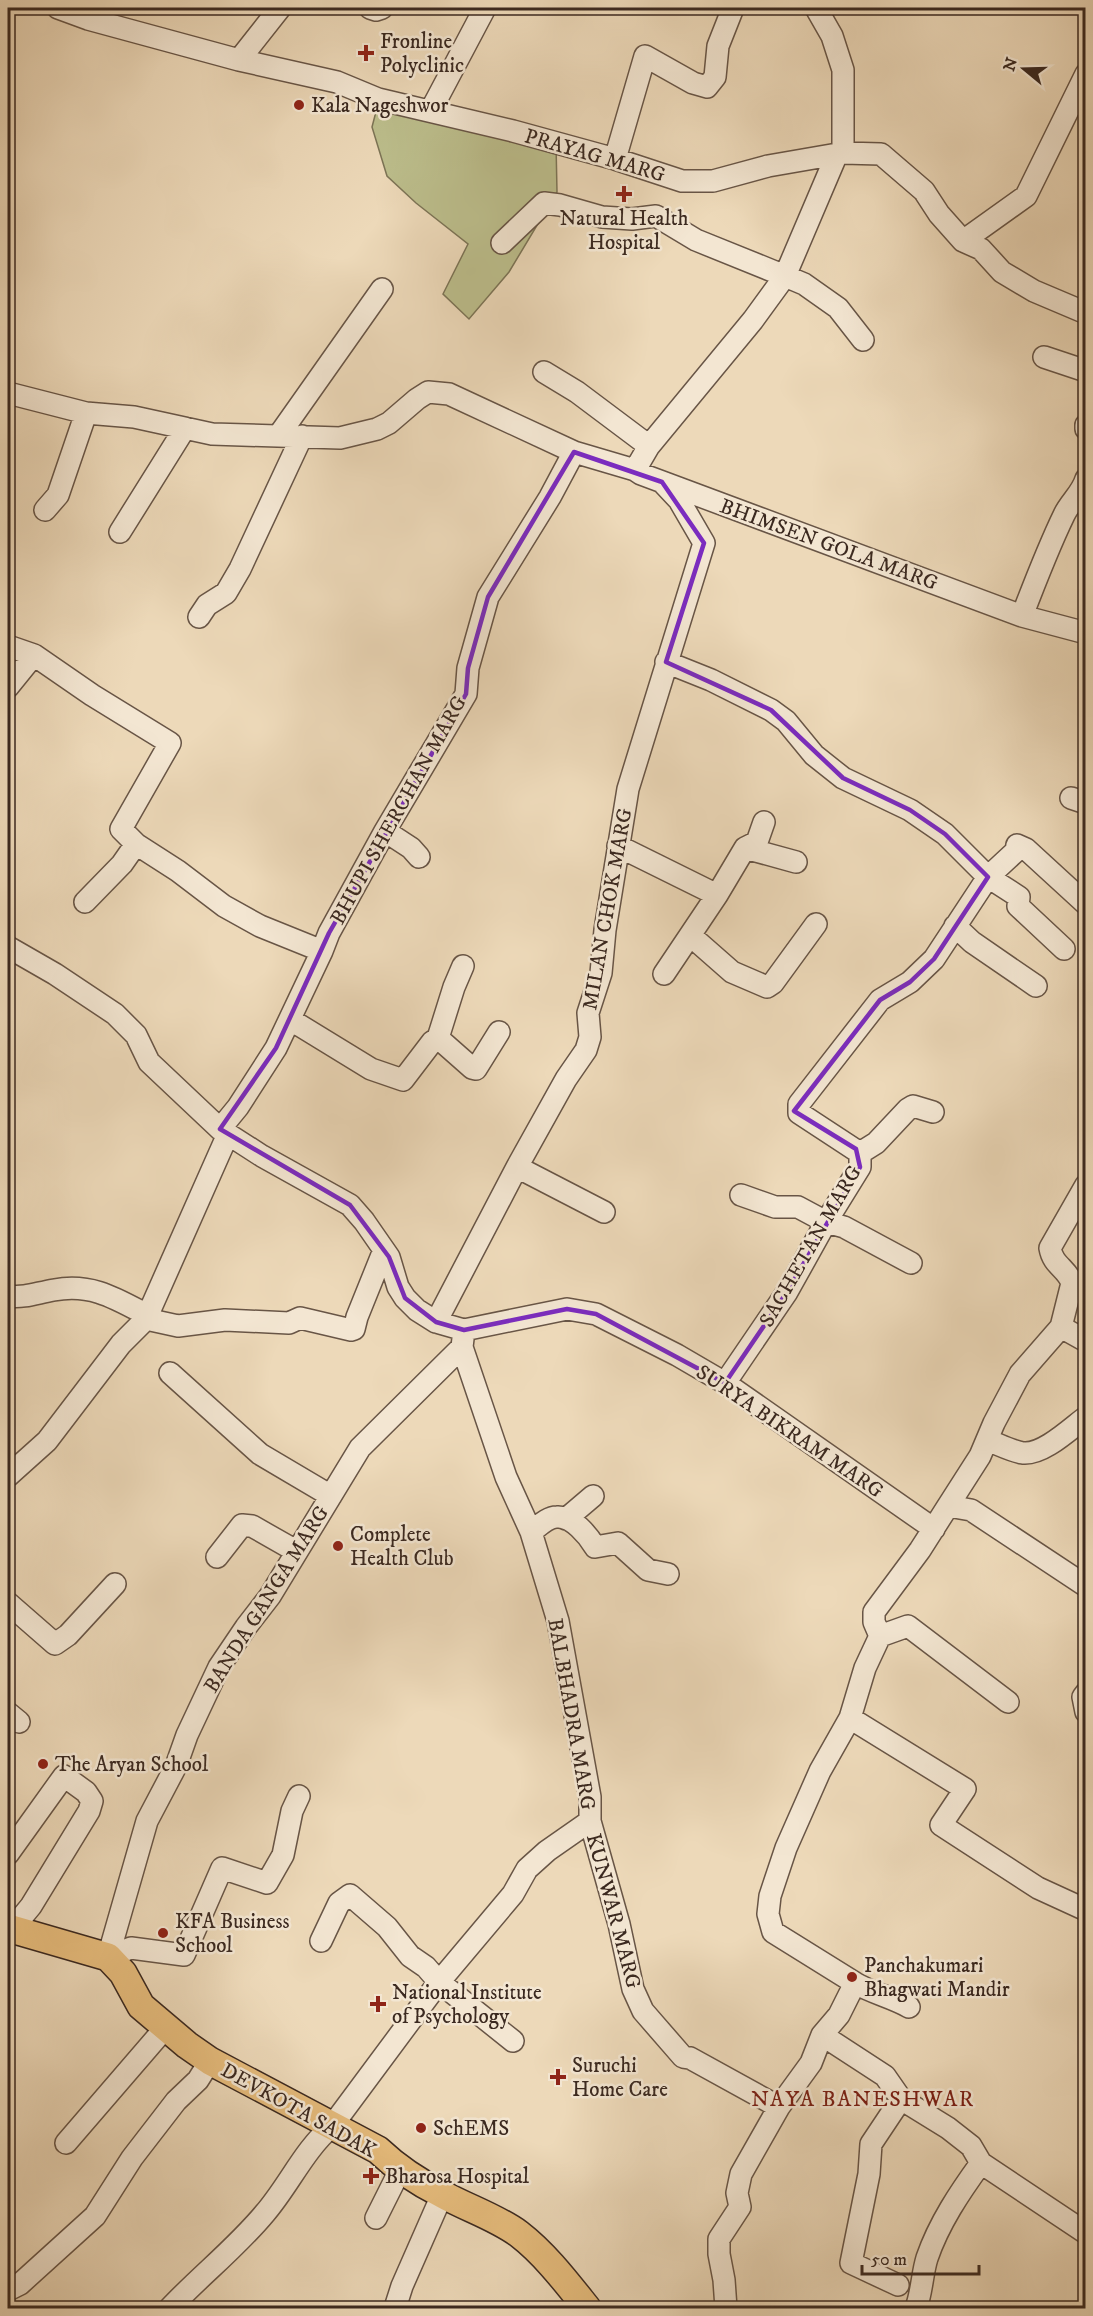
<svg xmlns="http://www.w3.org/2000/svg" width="1093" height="2316" viewBox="0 0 1093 2316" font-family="'IM FELL DW Pica',serif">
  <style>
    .green { fill: #bcbe8c; stroke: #7c7456; stroke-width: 1.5 }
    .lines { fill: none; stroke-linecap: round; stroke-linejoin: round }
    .minor-casing { stroke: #685546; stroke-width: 24 }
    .major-casing { stroke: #3b2920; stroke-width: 30 }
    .minor { stroke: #f3e6d2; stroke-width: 21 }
    .major { stroke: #e6bc7c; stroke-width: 27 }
    .marked { fill: none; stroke: #7b2cbf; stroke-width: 4.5; stroke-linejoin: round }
    .poi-dot { fill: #8f2418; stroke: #f3e6d2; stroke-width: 2 }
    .labels { text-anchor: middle; stroke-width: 5; stroke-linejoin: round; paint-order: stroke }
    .poi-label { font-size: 21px; fill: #3b2920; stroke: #f3e6d2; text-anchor: start }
    .street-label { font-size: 21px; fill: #3b2920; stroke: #f3e6d2 }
    .neighbourhood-label { font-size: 22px; letter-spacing: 1.5px; fill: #7a1f14; stroke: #f3e6d2 }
  </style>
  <rect width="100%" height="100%" fill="#edd9b9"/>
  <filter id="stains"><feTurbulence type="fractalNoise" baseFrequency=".00333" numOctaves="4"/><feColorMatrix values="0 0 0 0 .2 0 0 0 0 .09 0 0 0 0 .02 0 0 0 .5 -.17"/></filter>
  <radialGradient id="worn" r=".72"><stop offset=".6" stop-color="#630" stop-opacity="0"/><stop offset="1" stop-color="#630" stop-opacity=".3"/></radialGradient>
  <path class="green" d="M378,104L556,143L557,192L509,272L469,319L443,294L468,244L416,203L387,176L372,127Z"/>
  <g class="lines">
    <g class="minor-casing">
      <path id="minor" d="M58,8L88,19L239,60L337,82L378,99L513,131L615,159L682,181H713L768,166L843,153L881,154L924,191L939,214L963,241L981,249L1002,272L1034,291L1086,313
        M370,8L376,10L382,8
        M816,8L832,36L843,70V153
        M239,60L280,8
        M431,110L485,8
        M837,154L785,276L804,284L838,308L863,340
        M615,159L645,56L693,83L707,87L715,77L718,46L733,8
        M963,241L1026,196L1086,74
        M502,243L544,203L560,205L602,217L632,219L656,216L696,240L785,276L753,320L649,446L635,470
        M1044,357L1086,371
        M544,372L577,392L649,446
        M8,393L86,413L134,417L212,434L340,438L377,429L389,423L417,399L428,392L449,394L574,452L635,470L641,474L1022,616L1086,633
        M1086,425V429
        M279,435L382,289
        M45,510L58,495L86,413
        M120,532L185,428
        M1022,616C1035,582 1048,548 1064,515C1070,502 1082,493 1086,479
        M199,617L207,605L226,593L240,569L302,436
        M8,646L34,655L92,695L170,743L121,829L136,844L178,871L224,906L260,926L322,951
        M666,662L711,680L771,710L786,721L814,755L843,778L910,810L945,834L988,877L1019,897L1018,906L1064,949
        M8,687L34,655
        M1071,798L1086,803
        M385,831L411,848L419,857
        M618,846L717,895L745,848L796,862
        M745,848L757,842L764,822
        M85,902L122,864L136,844
        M955,926L972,942L1036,986
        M691,936L732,972L767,987L773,983L816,924
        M8,947L55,974L115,1014L136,1035L149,1062L220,1129L262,1156L350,1205L364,1221L389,1257L398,1287L405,1298L417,1310L436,1322L464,1330L567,1309L596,1314L677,1355L725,1383L934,1529
        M664,974L717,895
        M291,1020L371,1069L403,1080L432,1042L438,1038L472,1068L476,1069L499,1032
        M438,1038L454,987L463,966
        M220,1129L238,1107L276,1048L322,951L329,933L385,831L466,694L468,668L488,597L550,497L574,452
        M860,1153L876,1143L908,1109L913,1106L933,1112
        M517,1167L604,1212
        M741,1195L775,1207H798L826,1222L844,1227L911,1263
        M8,1296C26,1298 36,1293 54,1290C91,1283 115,1298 147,1315
        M146,1319L178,1326L225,1320L289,1323L300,1318L351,1330L354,1329L357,1317L384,1250
        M436,1322L517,1167L566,1079L586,1050L590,1037L588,1013L601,973L605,930L628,789L704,543L679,500L664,484
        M1061,1327L1086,1341
        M464,1330L462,1347L506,1477L531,1532L558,1621L590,1797V1821L619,1924L633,1989L643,2011L683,2057L690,2058L779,2107
        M170,1373L260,1454L331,1496
        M725,1383L787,1292L826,1222L860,1167V1153L799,1113V1104L880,1000L910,982L934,959L988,877L1016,851L1017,845L1026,849L1086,904
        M987,1440C998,1444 1011,1451 1023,1453C1043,1455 1070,1429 1086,1417
        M8,1476L47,1441L121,1344L146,1319L228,1134
        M948,1506L980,1456L994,1423L1020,1374L1061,1327L1072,1283C1067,1268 1053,1266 1050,1248L1086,1185
        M566,1519L593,1496
        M531,1532C538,1527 547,1517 557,1517C572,1516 588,1535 595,1547L618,1543L648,1570L668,1574
        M217,1557L242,1525L252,1526L296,1551
        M8,1603L55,1644L68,1635L115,1584
        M880,1636L908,1626L1008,1702
        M1086,1693L1083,1697L1086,1712
        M8,1713L19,1722
        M850,1718L965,1789L941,1825L1038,1888L1086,1910
        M8,1854L64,1776L86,1792L92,1801L89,1811L31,1906L8,1934
        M321,1941L339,1903L350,1895L387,1927L410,1956L426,1967L439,1982L513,2041
        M108,1957L147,1821L176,1766L187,1735L219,1667L246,1627L270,1596L360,1448L462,1347
        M108,1957L131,1948L184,1955L222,1868L267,1883L283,1855L292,1811L299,1796
        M855,1983C872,1993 891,1997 909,2007
        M822,2035L885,2076L901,2099L948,2128L971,2146L981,2163L1086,2233
        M66,2143L166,2027
        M376,2218L400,2170
        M898,2285L851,2263L869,2174L871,2144L901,2099
        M8,2290L20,2284L95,2216L132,2158L176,2101L198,2080L210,2061
        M170,2308C200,2276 236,2248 265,2213C289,2185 304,2150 332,2126L439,1982L513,1894L527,1869L547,1851L590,1821
        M395,2308L402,2286L442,2195
        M726,2308L724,2280L719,2254V2239L740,2207L737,2193L741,2174L779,2107L811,2063L822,2035L839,2015L855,1983L773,1932L768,1914L770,1896L786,1848L820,1771L850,1718L865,1668L880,1636L874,1622V1612L920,1550L948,1506L971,1510L1086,1586
        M916,2308C922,2292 922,2274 927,2258C939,2223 960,2192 981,2163"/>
    </g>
    <g class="major-casing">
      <path id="major" d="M8,1928L108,1957L123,1973L141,2006L187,2045L210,2061L378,2150C397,2168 418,2182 442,2194C467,2208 496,2217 519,2234C545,2254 567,2283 587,2308"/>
    </g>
    <use href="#minor" class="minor"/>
    <use href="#major" class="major"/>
  </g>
  <path class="marked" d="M574,452L662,482L704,543L666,662L771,710L843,778L910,810L945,834L988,877L934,959L910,982L880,1000L794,1111L856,1149L860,1167L787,1292L725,1383L596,1314L567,1309L464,1330L436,1322L405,1298L389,1257L350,1205L220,1129L276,1048L329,933L466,694L468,668L488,597Z"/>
  <g class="poi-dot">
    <path d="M363 44h6v6h6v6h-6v6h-6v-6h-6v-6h6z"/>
    <circle cx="299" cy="105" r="6"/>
    <path d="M621 185h6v6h6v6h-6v6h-6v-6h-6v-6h6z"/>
    <circle cx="338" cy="1546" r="6"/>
    <circle cx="43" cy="1764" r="6"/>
    <circle cx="163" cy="1933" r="6"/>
    <circle cx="852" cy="1977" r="6"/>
    <path d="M375 1995h6v6h6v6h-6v6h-6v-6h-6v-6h6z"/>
    <path d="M555 2068h6v6h6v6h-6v6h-6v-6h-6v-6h6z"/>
    <circle cx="421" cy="2128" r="6"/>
    <path d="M368 2167h6v6h6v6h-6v6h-6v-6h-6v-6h6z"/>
  </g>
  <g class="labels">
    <g class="poi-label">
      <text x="380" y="48">Fronline<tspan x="380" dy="24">Polyclinic</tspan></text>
      <text x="311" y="112">Kala Nageshwor</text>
      <text x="624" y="225" text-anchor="middle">Natural Health<tspan x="624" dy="24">Hospital</tspan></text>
      <text x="350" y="1541">Complete<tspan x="350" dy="24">Health Club</tspan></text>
      <text x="55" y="1771">The Aryan School</text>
      <text x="175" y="1928">KFA Business<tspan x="175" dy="24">School</tspan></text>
      <text x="864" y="1972">Panchakumari<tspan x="864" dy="24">Bhagwati Mandir</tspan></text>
      <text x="392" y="1999">National Institute<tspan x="392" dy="24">of Psychology</tspan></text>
      <text x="572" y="2072">Suruchi<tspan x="572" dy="24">Home Care</tspan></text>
      <text x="433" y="2135">SchEMS</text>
      <text x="385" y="2183">Bharosa Hospital</text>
    </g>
    <g class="street-label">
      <text transform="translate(595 155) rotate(16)" y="7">PRAYAG MARG</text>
      <text transform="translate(829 544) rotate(20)" y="7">BHIMSEN GOLA MARG</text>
      <text transform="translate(398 810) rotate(-61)" y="7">BHUPI SHERCHAN MARG</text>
      <text transform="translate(607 909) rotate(-80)" y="7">MILAN CHOK MARG</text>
      <text transform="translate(810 1246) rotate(-60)" y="7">SACHETAN MARG</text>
      <text transform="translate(790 1431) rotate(34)" y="7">SURYA BIKRAM MARG</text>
      <text transform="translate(266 1599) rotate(-58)" y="7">BANDA GANGA MARG</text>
      <text transform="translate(572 1714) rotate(80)" y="7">BALBHADRA MARG</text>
      <text transform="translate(614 1911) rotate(75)" y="7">KUNWAR MARG</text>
      <text transform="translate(299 2110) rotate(29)" y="7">DEVKOTA SADAK</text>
    </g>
    <g class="neighbourhood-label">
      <text x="863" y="2106">NAYA BANESHWAR</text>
    </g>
  </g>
  <rect width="1093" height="2316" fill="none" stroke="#edd9b9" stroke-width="30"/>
  <rect x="9" y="9" width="1075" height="2298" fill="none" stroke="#3b2920" stroke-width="3"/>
  <rect x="15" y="15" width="1063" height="2286" fill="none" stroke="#3b2920" stroke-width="1.5"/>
  <g transform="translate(1024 69) rotate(289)" stroke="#f3e6d2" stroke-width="4.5" paint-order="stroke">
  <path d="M0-4.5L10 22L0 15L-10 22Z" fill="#3b2920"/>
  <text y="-9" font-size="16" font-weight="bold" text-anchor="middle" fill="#3b2920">N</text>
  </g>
  <path d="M862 2265v9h117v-9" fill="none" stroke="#3b2920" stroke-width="3"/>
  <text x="871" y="2265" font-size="18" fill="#3b2920" stroke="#f3e6d2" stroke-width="4.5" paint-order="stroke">50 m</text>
  <rect width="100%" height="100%" filter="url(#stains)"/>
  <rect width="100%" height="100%" fill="url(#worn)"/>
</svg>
